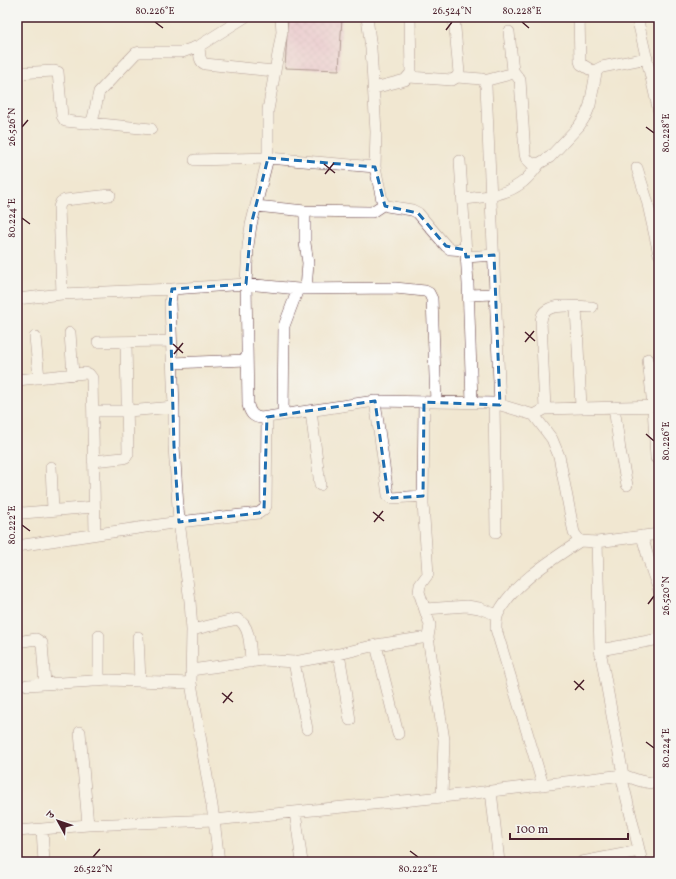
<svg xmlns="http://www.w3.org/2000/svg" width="676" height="879" viewBox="0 0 676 879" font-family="Vollkorn,'Noto Serif Devanagari',serif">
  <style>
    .building { fill: url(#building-cross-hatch) }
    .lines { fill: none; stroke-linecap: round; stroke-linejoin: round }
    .minor-casing { stroke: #633d44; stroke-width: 12 }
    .minor { stroke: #fff; stroke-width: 11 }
    .marked { fill: none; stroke: #1f6fb2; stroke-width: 3; stroke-dasharray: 8 5; stroke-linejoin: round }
    .ticks { fill: none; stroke: #4a1f2b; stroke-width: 1.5 }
    .neatline { fill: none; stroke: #4a1f2b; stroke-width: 1.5 }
    .ticks-label { font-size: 10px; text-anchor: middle; fill: #4a1f2b }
  </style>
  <defs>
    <pattern id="building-cross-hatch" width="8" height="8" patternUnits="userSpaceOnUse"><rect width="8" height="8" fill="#e5a9cf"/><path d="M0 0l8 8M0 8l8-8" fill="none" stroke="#bc89a8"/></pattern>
  </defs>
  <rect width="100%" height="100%" fill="#f6f6f2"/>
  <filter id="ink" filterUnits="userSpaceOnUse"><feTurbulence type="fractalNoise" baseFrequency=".025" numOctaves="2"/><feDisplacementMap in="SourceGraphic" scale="8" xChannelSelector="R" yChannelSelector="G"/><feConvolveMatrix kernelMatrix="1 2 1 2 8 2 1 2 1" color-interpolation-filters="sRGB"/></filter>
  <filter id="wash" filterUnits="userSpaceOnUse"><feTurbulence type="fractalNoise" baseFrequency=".012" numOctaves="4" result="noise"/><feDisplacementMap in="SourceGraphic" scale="16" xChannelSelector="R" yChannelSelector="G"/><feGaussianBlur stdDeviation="0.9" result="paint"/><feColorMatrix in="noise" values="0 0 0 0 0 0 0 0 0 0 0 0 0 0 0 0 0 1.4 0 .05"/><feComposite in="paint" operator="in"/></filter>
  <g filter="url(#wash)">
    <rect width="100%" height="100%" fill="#f1e7d1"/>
    <g id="blocks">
      <path class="building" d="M288,17H342L339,70L285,68Z"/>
    </g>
  </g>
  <g filter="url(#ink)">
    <use href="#blocks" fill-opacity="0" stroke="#633d44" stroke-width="1"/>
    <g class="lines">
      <g class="minor-casing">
        <path id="minor" d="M281,17L282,32L268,110V158L251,225L248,246L246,284L248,405C250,413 253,417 261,418L375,401L494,403L534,415L552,439L559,456L574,533L580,541L597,542L659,534
          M367,17L371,49L376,132L375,167L382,200L384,204L387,206L412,210L418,213L446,246L450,249L465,250
          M579,17L580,61L581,64L596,73
          M637,17L659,112
          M509,32L513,71L520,80L525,154L526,158L532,164L540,163L550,157L579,126L586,115L590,105L596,73L598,69L602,67L647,58
          M199,46C200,52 198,61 205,64L274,71
          M17,73L54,71L58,72L62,116L65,121L85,123H90L93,118L99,92L136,53L140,52H182L199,46L245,17
          M409,77L452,80L457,77L459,73L454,17
          M457,77L482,79L484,81L486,86L500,405
          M484,81L514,73
          M374,88L405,80L411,73L410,17
          M90,123L151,129
          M195,160L268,158L375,167
          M460,161L468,284L472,402
          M637,168L647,200L659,254
          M463,199C482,197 504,196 520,184C528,179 534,170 540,163
          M256,206L305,211L368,212H372L384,204
          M305,211V243L308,263L306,289
          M466,257L494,255
          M62,294L59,207L61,202L65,200L110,195
          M468,295L495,294
          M17,299L62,294L172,289
          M576,307L581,407
          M70,333L73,375
          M35,337L39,378
          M98,342L171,341
          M648,359L653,406L656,458
          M172,363L247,360
          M17,380L85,373L89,374L92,378L95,534
          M375,401L388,495L392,498L423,496
          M424,402L423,504L428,574L420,585L419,592L430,625L428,637
          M494,403L496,532
          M614,407L620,450L627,485
          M545,409L659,406
          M93,411H128L174,407
          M311,411L320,485
          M283,415L284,326L298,289
          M534,415L545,409L541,321C542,316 542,313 547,310C556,303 581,307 592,307
          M93,461L123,458L126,457L128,454L126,342
          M51,467L53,510
          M17,510L18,512L23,513L94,507
          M642,536L652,571L659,590
          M17,546L179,522L259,513L264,509L266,506L267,417
          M425,609L467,606L479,608L497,615
          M192,630L237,619C251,625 250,649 251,662
          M138,637L140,681
          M17,642L36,639L42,643L45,684
          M376,645L398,734
          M600,650L654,640
          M339,654L350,720
          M294,662L307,729
          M191,670L263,660L294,662L339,654L376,645L428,637L444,740L442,797
          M99,681V636
          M27,685L110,680L191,683
          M80,732L88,825
          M621,775L642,862
          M623,775C635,779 646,784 659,783
          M543,785L496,629C496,624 496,618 498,614C512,584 553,559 580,541
          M491,791L499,862
          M295,812L302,862
          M17,831L42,829
          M44,862L42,829L88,825L214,820L212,806L191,683L192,630L190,601L179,522L174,446V407L170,303L172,289L246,284L298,289L395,288L425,291L429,293L432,299L436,402
          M219,862L214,820L442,797L623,775L600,650L597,542
          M582,862L639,851"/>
      </g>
      <use href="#minor" class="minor"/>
    </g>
  </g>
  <path d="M0 0H676V879H0ZM268,158L375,167L385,206L418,213L446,246L465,250L466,257L494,255L500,405L424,402L423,496L392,498L388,495L375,401L267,417L264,509L259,513L179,522L174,446L170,303L172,289L246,284L251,225Z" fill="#f1e7d1" fill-opacity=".55" fill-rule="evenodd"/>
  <path class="marked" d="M268,158L375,167L385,206L418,213L446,246L465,250L466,257L494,255L500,405L424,402L423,496L392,498L388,495L375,401L267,417L264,509L259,513L179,522L174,446L170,303L172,289L246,284L251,225Z"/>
  <path class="ticks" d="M155,22L163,28M522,22L529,28M446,30L452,22M22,127L28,120M646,127L654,133M324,164L335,173M325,174L334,163M22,218L30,224M525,332L535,341M525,342L534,331M173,344L183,353M174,354L183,343M646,434L654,441M373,512L384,521M374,522L383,511M22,525L30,531M648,604L654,596M574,681L584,690M575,690L584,680M222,693L233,702M223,703L232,692M646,742L654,748M410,851L418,857M93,857L100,849"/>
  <rect width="676" height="879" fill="none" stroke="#f6f6f2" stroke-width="44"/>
  <g transform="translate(58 821) rotate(310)" stroke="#f6f6f2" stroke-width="3" paint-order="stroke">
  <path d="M0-3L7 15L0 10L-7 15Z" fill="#4a1f2b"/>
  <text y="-6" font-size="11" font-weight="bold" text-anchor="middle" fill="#4a1f2b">उ</text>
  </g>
  <path d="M510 833v6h118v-6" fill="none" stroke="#4a1f2b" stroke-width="2"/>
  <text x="516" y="833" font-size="12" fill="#4a1f2b" stroke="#f6f6f2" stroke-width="3" paint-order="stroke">100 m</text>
  <rect x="22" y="22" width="632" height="835" class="neatline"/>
  <g class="ticks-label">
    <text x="155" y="14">80.226°E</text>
    <text x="452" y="14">26.524°N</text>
    <text x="522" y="14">80.228°E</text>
    <text transform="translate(11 127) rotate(-90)" y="4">26.526°N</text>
    <text transform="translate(665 133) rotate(-90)" y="4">80.228°E</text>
    <text transform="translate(11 218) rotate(-90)" y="4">80.224°E</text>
    <text transform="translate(665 441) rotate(-90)" y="4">80.226°E</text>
    <text transform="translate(11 525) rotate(-90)" y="4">80.222°E</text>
    <text transform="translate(665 596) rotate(-90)" y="4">26.520°N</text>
    <text transform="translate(665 748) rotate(-90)" y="4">80.224°E</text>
    <text x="93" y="872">26.522°N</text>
    <text x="418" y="872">80.222°E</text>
  </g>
</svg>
